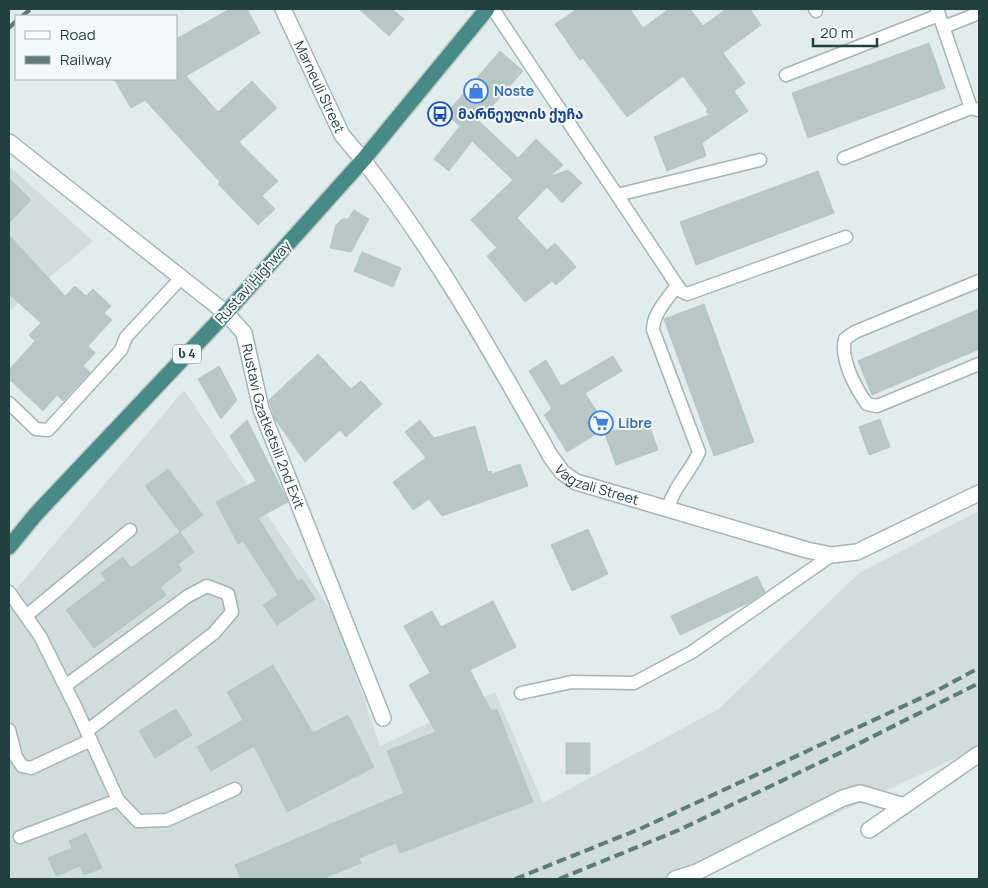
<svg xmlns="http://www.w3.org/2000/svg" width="988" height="888" viewBox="0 0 988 888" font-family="Manrope,'Noto Sans Georgian',sans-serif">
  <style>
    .built { fill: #d0ddda }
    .building { fill: #b7c8c4; stroke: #b4c7c3 }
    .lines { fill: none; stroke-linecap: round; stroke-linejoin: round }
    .service-casing { stroke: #a4b6b4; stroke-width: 15 }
    .minor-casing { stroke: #a4b6b4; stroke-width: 18 }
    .tertiary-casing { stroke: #a4b6b4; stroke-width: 18 }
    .trunk-casing { stroke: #c1cac9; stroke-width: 18 }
    .service { stroke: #fff; stroke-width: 12 }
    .minor { stroke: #fff; stroke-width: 15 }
    .tertiary { stroke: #fff; stroke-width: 15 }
    .trunk { stroke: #488a88; stroke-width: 15 }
    .rail { stroke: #5c7b79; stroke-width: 4; stroke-dasharray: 10 5; stroke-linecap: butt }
    .labels { text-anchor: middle; stroke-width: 4; stroke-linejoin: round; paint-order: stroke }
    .shield { fill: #f3f9f8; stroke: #607876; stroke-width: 1 }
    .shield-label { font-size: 12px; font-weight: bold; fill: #21403e }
    .street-label { font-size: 14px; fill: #21403e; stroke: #f3f9f8 }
    .shop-label { font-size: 14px; font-weight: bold; fill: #366cbe; stroke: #f3f9f8; text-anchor: start }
    .transit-label { font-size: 14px; font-weight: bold; fill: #164399; stroke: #f3f9f8; text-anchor: start }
  </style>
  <rect width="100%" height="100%" fill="#e2edeb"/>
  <path class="built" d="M9,166L93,241L9,311Z
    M184,390L338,621L380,746L495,692L543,803L719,709L859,573L979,511V747L697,879H9V598Z"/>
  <path class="building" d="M230,9H247L260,33L186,76L218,112L252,81L277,108L239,142L278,181L262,196L275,209L258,225L218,184L220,182L145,100L131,108L114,79H176V39Z
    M359,9H392L404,19L389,36Z
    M577,9H630L643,28L669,9H690L703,26L726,9H750L761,25L723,53L745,83L734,91L748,111L702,143L706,156L667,171L654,137L709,115L706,111L708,110L683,76L627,117L583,58L580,60L555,24Z
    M929,43L945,88L808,138L792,93Z
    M500,51L523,71L479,121L518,158L536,139L563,165L549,177L568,170L582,183L562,203L547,187L517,218L547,250L555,243L576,267L556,285L552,281L525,302L487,256L497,248L471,220L513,180L472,141L449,171L434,159L460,126L446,114Z
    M818,171L834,213L696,265L680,222Z
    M9,178L31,200L9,223Z
    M354,210L369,219L351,252L330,248L336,225L342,219H348Z
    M9,235L65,296L75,286L86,296L93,289L111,306L104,313L112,320L88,346L95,353L83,366L90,372L63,401L57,395L43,411L9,379V370L35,341L29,335L41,323L9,294Z
    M362,252L401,268L393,287L354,271Z
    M704,304L754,442L714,456L664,319Z
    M979,309V349L872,395L858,361Z
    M318,354L351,389L361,381L382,404L346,437L340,430L305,462L275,419L269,400Z
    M613,356L622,371L585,393L607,427L567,452L544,415L552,409L529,371L546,360L561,386Z
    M219,366L237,400L221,419L198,379Z
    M647,419L658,450L616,465L605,434Z
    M880,419L890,447L869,455L859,427Z
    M247,420L288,502L258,518L298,581L302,579L315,599L277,625L263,605L278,595L243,541L238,544L216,502L256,481L230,436Z
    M420,420L434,438L475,426L488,472L491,471L492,474L520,464L528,486L442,516L429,499L413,510L393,482L426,458L405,432Z
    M168,469L203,515L180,532L145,486Z
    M588,529L608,574L572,591L551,545Z
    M180,532L194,552L178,564L182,570L160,587L166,595L94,648L66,610L106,580L101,573L123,557L131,568Z
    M757,576L765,592L750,602L680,635L671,616Z
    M493,601L516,647L470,670L491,711L497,709L533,802L400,853L396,843L359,858L361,863L322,879H241L235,865L404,793L387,751L436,732L409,685L430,673L404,626L432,611L441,627Z
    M273,665L313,733L348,715L374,767L287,812L254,746L211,771L197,747L243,720L227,692Z
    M176,709L192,735L155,758L139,731Z
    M566,743H590V774H566Z
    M86,833L102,868L84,875L80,866L56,876L48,858L72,848L69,841Z"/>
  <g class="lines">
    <g class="service-casing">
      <path id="service" d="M493,9L681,291L687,294L846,237
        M815,9L816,11
        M937,9L971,108L978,110
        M944,27L979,13
        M786,75L939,15
        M844,158L971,108
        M617,195L760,160
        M979,281L855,332L845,339C840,359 855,387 867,404L877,406L979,364
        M9,403L36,429L48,430L121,350L126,337L181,278
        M668,509C673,487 690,473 699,452L653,330C653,313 668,299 677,285
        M9,592L40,636L76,708L118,800L138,821L167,820L235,789
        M26,616L130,530
        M65,686L188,596L207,586L228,594L232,612L214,633L87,731
        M521,693L572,682L634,683L692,652L832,555
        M9,730L16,757L22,766L31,768L91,740
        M20,837L118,800"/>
    </g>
    <g class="minor-casing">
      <g id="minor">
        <path id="s1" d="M283,9L342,135L363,160"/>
        <path id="s2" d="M9,142L226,313L244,333L261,409L383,718"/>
        <path d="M869,830L979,754"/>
        <path d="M675,879L697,872L843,798L860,793L904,806"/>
      </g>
    </g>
    <g class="tertiary-casing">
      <g id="tertiary">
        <path id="s3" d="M363,160C436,252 493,355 551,457L562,472L576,482L807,550L832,555L857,552L979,493"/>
      </g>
    </g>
    <g class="trunk-casing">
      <path id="trunk" d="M9,547L36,514L226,313L363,160L487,9"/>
    </g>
    <use href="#service" class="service"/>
    <use href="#minor" class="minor"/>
    <use href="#tertiary" class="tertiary"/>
    <use href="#trunk" class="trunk"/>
    <path class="rail" d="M22,16L31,9
      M9,28L16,21
      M515,879L642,828L936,691L979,668
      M559,879L679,830L844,751L979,683"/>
  </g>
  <defs>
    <g id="shop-ring" transform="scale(1.25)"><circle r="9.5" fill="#f3f9f8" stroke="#3f7fe0" stroke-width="1.5"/><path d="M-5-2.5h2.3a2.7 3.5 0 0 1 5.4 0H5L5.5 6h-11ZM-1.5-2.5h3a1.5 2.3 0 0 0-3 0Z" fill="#3f7fe0"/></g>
    <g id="bus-ring" transform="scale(1.25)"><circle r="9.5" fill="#f3f9f8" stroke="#1a4fb4" stroke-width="1.5"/><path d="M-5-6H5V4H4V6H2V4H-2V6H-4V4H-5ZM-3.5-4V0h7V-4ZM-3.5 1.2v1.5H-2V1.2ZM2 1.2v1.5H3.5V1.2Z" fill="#1a4fb4"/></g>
    <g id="supermarket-ring" transform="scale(1.25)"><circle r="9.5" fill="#f3f9f8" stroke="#3f7fe0" stroke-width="1.5"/><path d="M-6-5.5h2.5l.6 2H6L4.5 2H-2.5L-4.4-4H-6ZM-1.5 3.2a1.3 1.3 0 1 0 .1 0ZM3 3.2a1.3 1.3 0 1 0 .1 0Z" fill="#3f7fe0"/></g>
  </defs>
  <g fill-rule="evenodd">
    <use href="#shop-ring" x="476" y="91"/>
    <use href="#bus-ring" x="440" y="114"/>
    <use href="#supermarket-ring" x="601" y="423"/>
  </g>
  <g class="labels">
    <rect class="shield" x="173" y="344.5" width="28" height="19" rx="4"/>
    <g class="shield-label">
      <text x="187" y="358">ს 4</text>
    </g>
    <g class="street-label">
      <text dy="5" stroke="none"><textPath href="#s1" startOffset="86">Marneuli Street</textPath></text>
      <text transform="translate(253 282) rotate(-48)" y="5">Rustavi Highway</text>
      <text dy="5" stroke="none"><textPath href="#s2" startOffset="401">Rustavi Gzatketsili 2nd Exit</textPath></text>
      <text dy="5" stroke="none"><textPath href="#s3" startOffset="408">Vagzali Street</textPath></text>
    </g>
    <g class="shop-label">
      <text x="494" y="96">Noste</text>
      <text x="618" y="428">Libre</text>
    </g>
    <g class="transit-label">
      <text x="458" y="119">მარნეულის ქუჩა</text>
    </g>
  </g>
  <rect width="988" height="888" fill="none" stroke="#21403e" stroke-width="20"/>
  <rect x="15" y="15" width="162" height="65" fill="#f3f9f8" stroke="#9fafae"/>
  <rect x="25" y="31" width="25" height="8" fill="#ffffff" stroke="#9fafae"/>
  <text x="60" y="40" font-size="15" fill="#21403e">Road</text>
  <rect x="25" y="56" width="25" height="8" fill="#5c7b79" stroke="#9fafae"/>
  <text x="60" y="65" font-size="15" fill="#21403e">Railway</text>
  <path d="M813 38v8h64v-8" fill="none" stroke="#21403e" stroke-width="2.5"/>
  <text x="820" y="38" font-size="15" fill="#21403e" stroke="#f3f9f8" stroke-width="4" paint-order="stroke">20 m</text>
</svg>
